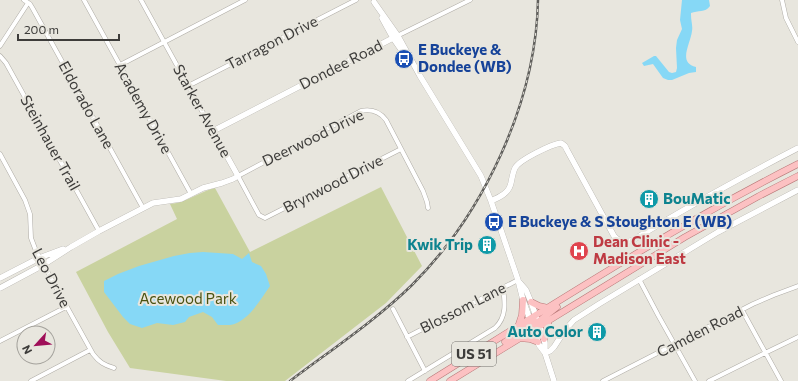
<svg xmlns="http://www.w3.org/2000/svg" width="798" height="381" viewBox="0 0 798 381" font-family="Commissioner,sans-serif">
  <style>
    .green { fill: #c9d29f }
    .water { fill: #86d8f6 }
    .lines { fill: none; stroke-linecap: round; stroke-linejoin: round }
    .street-casing { stroke: #aeaba5; stroke-width: 5 }
    .secondary-casing { stroke: #aeaba5; stroke-width: 6 }
    .primary-casing { stroke: #b87878; stroke-width: 7 }
    .street { stroke: #fff; stroke-width: 4 }
    .secondary { stroke: #fff; stroke-width: 5.5 }
    .primary { stroke: #fcc1c2; stroke-width: 6 }
    .rail-casing { stroke: #5f5e5b; stroke-width: 2.5 }
    .rail { stroke: #e8e6de; stroke-width: 1; stroke-dasharray: 3; stroke-linecap: butt }
    .labels { text-anchor: middle; stroke-width: 4; stroke-linejoin: round; paint-order: stroke }
    .shield { fill: #e8e6de; stroke: #706f6b; stroke-width: 1 }
    .shield-label { font-size: 14px; font-weight: bold; fill: #3d3c3a }
    .street-label { font-size: 15px; fill: #3d3c3a; stroke: #e8e6de }
    .transit-label { font-size: 15px; font-weight: bold; fill: #164399; stroke: #e8e6de; text-anchor: start }
    .culture-label { font-size: 15px; font-weight: bold; fill: #0d838f; stroke: #e8e6de; text-anchor: end }
    .health-label { font-size: 15px; font-weight: bold; fill: #be3a42; stroke: #e8e6de; text-anchor: start }
    .park-label { font-size: 15px; fill: #4b5312; stroke: #e8e6de }
  </style>
  <rect width="100%" height="100%" fill="#e8e6de"/>
  <path class="green" d="M381,187L422,266L386,303L285,381H226L130,368L108,332L76,272L177,219L170,204C175,203 179,203 183,201C194,197 203,191 215,188L250,252Z"/>
  <path class="water" d="M682,0H709L710,6C705,13 698,10 691,13V15C691,21 693,26 692,31C691,43 677,63 696,67V72L689,73L672,80H668L663,78L653,64L644,66L642,63L654,56H656L669,72L672,73L676,72L677,68L676,48L677,40L682,29L680,20Z
    M203,252L233,254L242,259L249,253L252,262L261,266L266,274L270,286C260,300 248,322 230,325C226,325 222,325 218,325L212,317L203,312L189,317L185,322L173,325L157,323L142,328L130,324L123,317L104,292V281L118,274L139,266L174,256L190,253Z"/>
  <g class="lines">
    <g class="street-casing">
      <path id="street" d="M24,0L30,4L33,9L143,208
        M84,0L191,194
        M141,0L213,131
        M782,0L786,18L798,42
        M397,36L470,0
        M0,46L28,3
        M0,56L6,63L99,231
        M120,65L245,0
        M188,86L356,0
        M401,149L265,218L259,215L238,176L361,111C371,109 380,112 386,120L423,191L427,202L428,208
        M0,154L25,200L30,214L31,238L36,251L93,354C99,362 104,365 114,368
        M639,279L658,315L695,381
        M393,309L425,371
        M742,310L781,381
        M407,337L518,280
        M0,341L66,307
        M31,381L90,350
        M408,381L495,328C507,317 505,302 503,288
        M603,381L753,304L774,295L798,286
        M709,381L765,353L798,337"/>
    </g>
    <g class="secondary-casing">
      <path id="secondary" d="M374,2L398,36L420,76L481,176L491,201L518,280L523,300L539,345L545,353L554,381
        M382,18L393,38L409,61
        M491,201C500,197 509,193 511,183C512,178 513,172 515,168C519,160 552,144 561,143L565,146L567,150L614,236C619,242 625,243 633,240C687,207 742,177 798,148
        M0,278L39,258L63,249
        M520,283L526,290L531,302L545,343V353
        M0,288L43,265L71,247L99,231L153,203L181,199L203,188L222,183L233,179L238,176L213,131L393,38
        M545,353L550,351L554,347L565,330L574,320L599,304L718,232L798,190"/>
    </g>
    <g class="primary-casing">
      <path id="primary" d="M531,302L539,306L548,308
        M518,327L522,315L523,300
        M534,328L539,321L557,307
        M519,338L530,339L538,342
        M544,339L549,320
        M505,342L525,328L534,320
        M430,381C551,306 671,228 798,164
        M450,381L685,237L759,196L798,176"/>
    </g>
    <use href="#street" class="street"/>
    <use href="#secondary" class="secondary"/>
    <use href="#primary" class="primary"/>
    <g class="rail-casing">
      <path id="rail" d="M290,381C331,350 375,321 412,285C484,213 536,102 538,0"/>
    </g>
    <use href="#rail" class="rail"/>
  </g>
  <defs>
    <g id="bus-disc" transform="scale(1)"><circle r="9.5" fill="#1a4fb4" stroke="#e8e6de"/><path d="M-5-6H5V4H4V6H2V4H-2V6H-4V4H-5ZM-3.5-4V0h7V-4ZM-3.5 1.2v1.5H-2V1.2ZM2 1.2v1.5H3.5V1.2Z" fill="#fff"/></g>
    <g id="building-disc" transform="scale(1)"><circle r="9.5" fill="#0f9aa8" stroke="#e8e6de"/><path d="M-4-6H4V6H1V3H-1V6H-4ZM-2.5-4.3h1.7v1.8h-1.7ZM.8-4.3h1.7v1.8H.8ZM-2.5-1h1.7V.8h-1.7ZM.8-1h1.7V.8H.8Z" fill="#fff"/></g>
    <g id="hospital-disc" transform="scale(1)"><circle r="9.5" fill="#e0444e" stroke="#e8e6de"/><path d="M-5-5h3v3.5h4V-5h3V5h-3V1.5h-4V5h-3Z" fill="#fff"/></g>
  </defs>
  <g fill-rule="evenodd">
    <use href="#bus-disc" x="404" y="59"/>
    <use href="#building-disc" x="649" y="199"/>
    <use href="#bus-disc" x="494" y="222"/>
    <use href="#building-disc" x="487" y="245"/>
    <use href="#hospital-disc" x="579" y="251"/>
    <use href="#building-disc" x="597" y="332"/>
  </g>
  <g class="labels">
    <rect class="shield" x="452" y="342" width="44" height="24" rx="3"/>
    <g class="shield-label">
      <text x="474" y="359">US 51</text>
    </g>
    <g class="street-label">
      <text transform="translate(272 43) rotate(-27)" y="5">Tarragon Drive</text>
      <text transform="translate(341 65) rotate(-27)" y="5">Dondee Road</text>
      <text transform="translate(86 105) rotate(61)" y="5">Eldorado Lane</text>
      <text transform="translate(143 108) rotate(61)" y="5">Academy Drive</text>
      <text transform="translate(202 111) rotate(61)" y="5">Starker Avenue</text>
      <text transform="translate(313 138) rotate(-26)" y="5">Deerwood Drive</text>
      <text transform="translate(50 143) rotate(61)" y="5">Steinhauer Trail</text>
      <text transform="translate(333 184) rotate(-27)" y="5">Brynwood Drive</text>
      <text transform="translate(51 278) rotate(62)" y="5">Leo Drive</text>
      <text transform="translate(463 308) rotate(-27)" y="5">Blossom Lane</text>
      <text transform="translate(700 332) rotate(-27)" y="5">Camden Road</text>
    </g>
    <g class="transit-label">
      <text x="418" y="55">E Buckeye &amp;<tspan x="418" dy="17">Dondee (WB)</tspan></text>
      <text x="508" y="227">E Buckeye &amp; S Stoughton E (WB)</text>
    </g>
    <g class="culture-label">
      <text x="663" y="204" text-anchor="start">BouMatic</text>
      <text x="473" y="250">Kwik Trip</text>
      <text x="583" y="337">Auto Color</text>
    </g>
    <g class="health-label">
      <text x="593" y="247">Dean Clinic -<tspan x="593" dy="17">Madison East</tspan></text>
    </g>
    <g class="park-label">
      <text x="188" y="304">Acewood Park</text>
    </g>
  </g>
  <g transform="translate(36 345) rotate(243)"><circle r="19" fill="#e8e6de" stroke="#a4a29c"/>
  <path d="M0-3L7 15L0 10L-7 15Z" fill="#9f0f59"/>
  <text y="-6" font-size="11" font-weight="bold" text-anchor="middle" fill="#3d3c3a">N</text>
  </g>
  <path d="M18 34v6h101v-6" fill="none" stroke="#3d3c3a" stroke-width="2"/>
  <text x="24" y="34" font-size="12" fill="#3d3c3a" stroke="#e8e6de" stroke-width="3" paint-order="stroke">200 m</text>
</svg>
